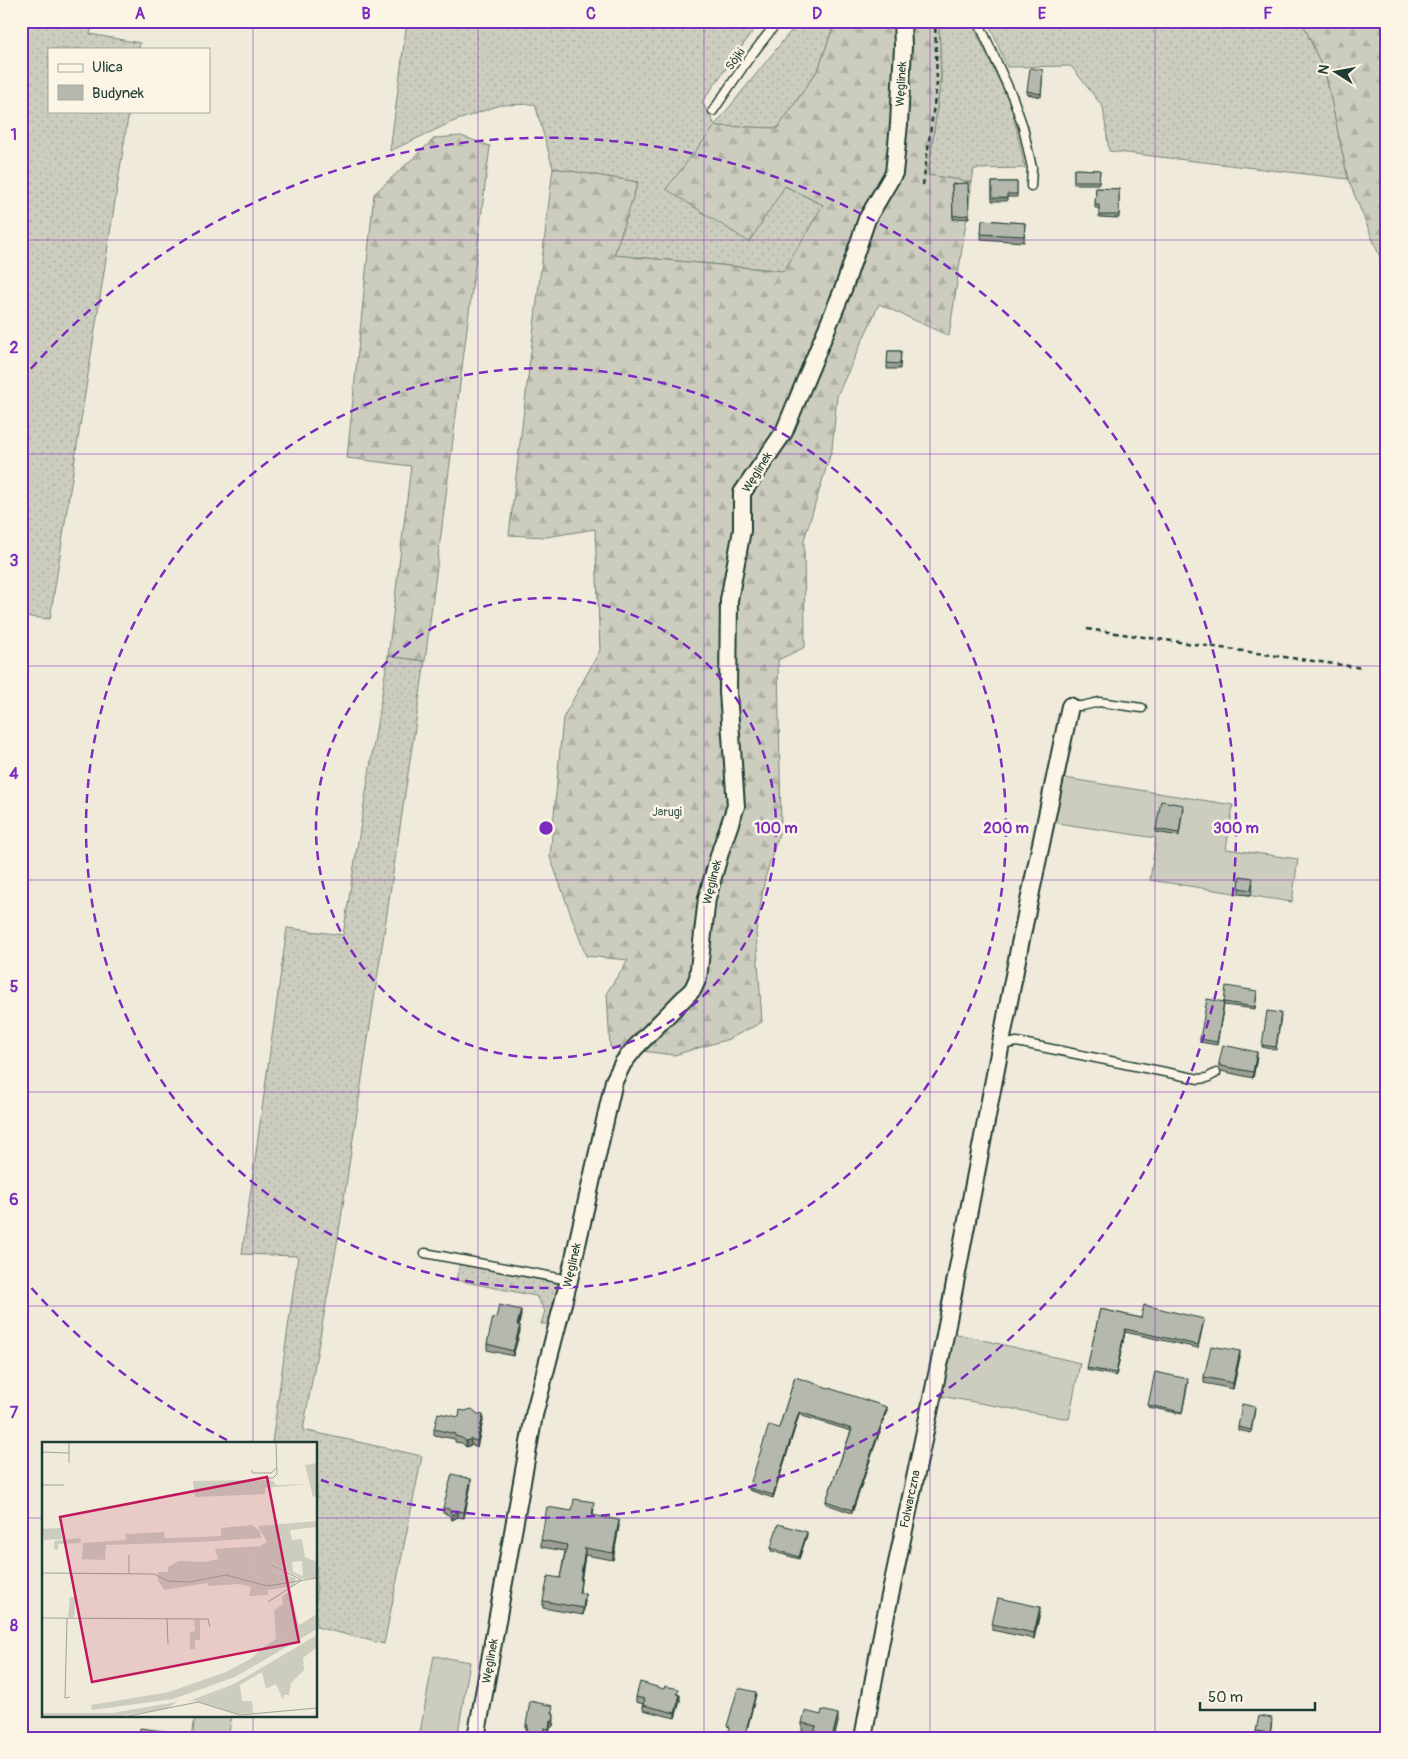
<svg xmlns="http://www.w3.org/2000/svg" width="1408" height="1759" viewBox="0 0 1408 1759" font-family="Pangolin,sans-serif">
  <style>
    .grass { fill: url(#grass-dots); stroke: #76857a }
    .forest { fill: url(#forest-firs); stroke: #76857a }
    .garden { fill: #cccdbf; stroke: #76857a }
    .lines { fill: none; stroke-linecap: round; stroke-linejoin: round }
    .lane-casing { stroke: #1f3d34; stroke-width: 11 }
    .street-casing { stroke: #1f3d34; stroke-width: 20 }
    .path { stroke: #1f3d34; stroke-width: 2.5; stroke-dasharray: 5 4; stroke-linecap: butt }
    .lane { stroke: #fcf5e5; stroke-width: 8 }
    .street { stroke: #fcf5e5; stroke-width: 16 }
    .wall { fill: #9c9f95; stroke: #1f3d34 }
    .shaded-wall { fill: #7f8279; stroke: #1f3d34 }
    .building { fill: #b5b9ad; stroke: #1f3d34 }
    .grid { fill: none; stroke: #7b2cbf; stroke-width: 1; stroke-opacity: 0.55 }
    .ring { fill: none; stroke: #7b2cbf; stroke-width: 2.5; stroke-dasharray: 9 6 }
    .labels { text-anchor: middle; stroke-width: 5; stroke-linejoin: round; paint-order: stroke }
    .street-label { font-size: 12px; fill: #1f3d34; stroke: #fcf5e5 }
    .park-label { font-size: 12px; fill: #425a50; stroke: #fcf5e5 }
    .inset-road { fill: none; stroke: #9ca598; stroke-width: 1 }
    .view { fill: #c2185b; fill-opacity: 0.15; stroke: #c2185b; stroke-width: 2.5 }
    .inset-edge { fill: none; stroke: #1f3d34; stroke-width: 2.5 }
    .centre { fill: #7b2cbf; stroke: #fcf5e5; stroke-width: 2.5 }
    .ring-label { font-size: 15px; text-anchor: middle; font-weight: bold; fill: #7b2cbf; stroke: #fcf5e5; stroke-width: 5; stroke-linejoin: round; paint-order: stroke }
    .neatline { fill: none; stroke: #7b2cbf; stroke-width: 2 }
    .grid-label { font-size: 16px; text-anchor: middle; font-weight: bold; fill: #7b2cbf }
  </style>
  <defs>
    <pattern id="grass-dots" width="8" height="8" patternUnits="userSpaceOnUse" patternTransform="scale(1.25)"><rect width="8" height="8" fill="#cccdbf"/><path d="M2 2h.1M6 6h.1" fill="none" stroke="#afb1a5" stroke-width="1.8" stroke-linecap="round"/></pattern>
    <pattern id="forest-firs" width="22" height="20" patternUnits="userSpaceOnUse" patternTransform="scale(1.25)"><rect width="22" height="20" fill="#cccdbf"/><path d="M5 1l3.5 6h-7zM16 11l3.5 6h-7z" fill="#afb1a5"/></pattern>
  </defs>
  <rect width="100%" height="100%" fill="#efeada"/>
  <filter id="ink" filterUnits="userSpaceOnUse"><feTurbulence type="fractalNoise" baseFrequency=".02" numOctaves="2"/><feDisplacementMap in="SourceGraphic" scale="10" xChannelSelector="R" yChannelSelector="G"/><feConvolveMatrix kernelMatrix="1 2 1 2 8 2 1 2 1" color-interpolation-filters="sRGB"/></filter>
  <g filter="url(#ink)">
    <path class="grass" d="M23,21H93L90,34L140,43L139,49H49V111H129L50,619L21,616V27Z
      M407,21H760L702,102L715,125L799,21H835L819,68L778,128L715,126L785,186L823,205L784,271L614,255L638,182L553,168L535,104L500,105L452,122L390,151Z
      M939,21H971L1012,108L1025,168L974,169L972,182L928,175L941,78Z
      M988,21H1302L1326,76L1348,179L1109,151L1103,107L1071,66L1007,67Z
      M388,656L425,661L338,1238L303,1430L422,1456L384,1644L316,1627V1443H272L298,1256L242,1254L287,928L343,935Z
      M460,1264L561,1284L551,1324H541L545,1311L536,1296L456,1280Z"/>
    <path class="forest" d="M835,21H939L941,78L928,175L972,182L949,336L879,304L837,396L832,449L804,540L805,647L778,660L781,827L765,878L756,932L762,1022L729,1039L674,1055L610,1047L607,992L628,960L586,956L550,857L563,718L600,650L595,529L546,537L509,535L553,168L638,182L614,255L784,271L823,205L785,186L749,242L666,189L715,126L778,128L819,68Z
      M1302,21H1387V274L1348,179L1326,76Z
      M461,136L490,146L425,661L388,656L411,466L347,458L374,194L435,138Z"/>
    <path class="garden" d="M1058,777L1233,805L1226,849L1298,859L1292,902L1150,880L1156,838L1051,822Z
      M949,1332L1080,1363L1069,1419L935,1395Z
      M434,1656L470,1662L457,1738H419Z
      M195,1715H232L228,1738H192Z"/>
    <g class="lines">
      <g class="lane-casing">
        <path id="lane" d="M978,21L1013,98L1023,127L1032,168L1031,186
          M713,111L747,61L778,21
          M1070,706H1082L1099,702L1142,708
          M1001,1045L1017,1042L1199,1079L1207,1078L1216,1073
          M425,1253L569,1280"/>
      </g>
      <g class="street-casing">
        <path id="street" d="M476,1738L534,1415L569,1280L614,1081L623,1063L634,1049L693,989L698,978L707,898L721,849L736,806L728,692L729,600L742,530V493L784,432L844,287L867,219L894,173L899,124L903,46L902,21
          M863,1738L884,1624L941,1356L1020,944L1070,706"/>
      </g>
      <path class="path" d="M923,185L937,83L935,21
        M1087,629L1363,668"/>
      <use href="#lane" class="lane"/>
      <use href="#street" class="street"/>
    </g>
    <path class="wall" d="M1043,70L1041,97L1027,94V91Z
      M1074,169L1100,170L1099,184H1074Z
      M992,182H1017V197H1007V201H992Z
      M968,183L969,218L953,219L952,184Z
      M1096,188L1119,189V218L1099,217V208H1095Z
      M982,220L1025,223L1024,242L981,239Z
      M888,351H901L900,369H887Z
      M1183,808L1179,836L1156,832V829Z
      M1253,884L1251,895L1239,894V888Z
      M1257,993L1255,1009L1224,1005L1217,1045L1200,1042V1039L1224,1002Z
      M1281,1016L1276,1050L1262,1047V1045Z
      M1257,1057L1253,1078L1221,1071L1219,1069V1063Z
      M1100,1309L1141,1318L1204,1321L1198,1348L1125,1332L1116,1376L1087,1370Z
      M521,1315L519,1325L520,1331L513,1356L487,1350V1344L496,1318Z
      M1240,1357L1233,1389L1204,1383V1377Z
      M795,1377L887,1410L852,1513L826,1504V1501L851,1431L799,1415L773,1498L749,1490V1488L779,1428Z
      M1188,1382L1182,1414L1148,1407V1405Z
      M1255,1410L1251,1433L1238,1430V1427Z
      M459,1417L483,1421L477,1447L471,1445L466,1447L462,1443L455,1442V1439L434,1435V1429Z
      M471,1484L464,1518L458,1517L452,1520L449,1515L443,1513V1508Z
      M594,1509L593,1515L619,1526L613,1560L585,1555L581,1581L580,1593L585,1601L583,1615L543,1608V1601L560,1578L565,1551L541,1547V1540L572,1511Z
      M807,1535L799,1559L771,1551V1548Z
      M1040,1613L1034,1639L992,1630V1624Z
      M679,1695L680,1701L675,1718L643,1710V1704L636,1702V1697Z
      M553,1711L554,1721L553,1726L550,1728L549,1735L544,1734V1738H526L527,1731L526,1730V1725Z
      M1272,1721L1270,1736L1256,1734V1731Z
      M838,1722L834,1738H813L814,1734L802,1731V1723Z"/>
    <path class="shaded-wall" d="M1257,1052V1057L1253,1078V1072Z
      M521,1310V1315L517,1330V1325Z
      M520,1325V1331L513,1356V1351Z
      M1125,1329V1332L1116,1376V1373Z
      M1240,1351V1357L1233,1389V1383Z
      M887,1407V1410L852,1513V1510Z
      M799,1412V1415L773,1498V1495Z
      M483,1415V1421L477,1447V1441Z
      M471,1439V1445L466,1447V1441Z
      M471,1479V1484L464,1518V1512Z
      M458,1511V1517L452,1520V1515Z
      M619,1520V1526L613,1560V1553Z
      M807,1532V1535L799,1559V1557Z
      M585,1548V1555L580,1588V1581Z
      M585,1594V1601L583,1615V1608Z
      M1040,1607V1613L1034,1639V1633Z
      M756,1692V1695L745,1738H744Z
      M680,1695V1701L675,1718V1713Z
      M838,1714V1722L834,1738H832Z
      M554,1715L553,1726L550,1728L549,1735L550,1722Z"/>
    <path class="building" d="M1030,68L1043,70L1041,94L1027,91Z
      M1074,169L1100,170L1099,181H1074Z
      M992,182H1017V194H1007V198H992Z
      M968,183L969,215L953,216L952,184Z
      M1096,188L1119,189V215H1099V205H1095Z
      M982,220L1025,223L1024,236L981,234Z
      M888,351H901L900,364L887,363Z
      M1161,801L1183,805L1179,833L1156,829Z
      M1240,876L1253,878L1251,890L1239,888Z
      M1226,986L1257,991L1255,1007L1224,1002Z
      M1207,999L1224,1002L1217,1042L1200,1039Z
      M1267,1011L1281,1013L1276,1047L1262,1045Z
      M1223,1045L1257,1052L1253,1072L1221,1066L1219,1063Z
      M499,1305L521,1310L517,1325H520L513,1351L487,1344L493,1317L496,1318Z
      M1144,1305L1204,1319L1198,1345L1125,1329L1116,1373L1087,1368L1100,1309L1141,1318Z
      M1211,1346L1240,1351L1233,1383L1204,1377Z
      M1155,1372L1188,1379L1182,1412L1148,1405Z
      M795,1377L887,1407L852,1510L826,1501L852,1429L799,1412L773,1495L749,1488L769,1425L779,1428Z
      M1242,1404L1255,1407L1251,1430L1238,1427Z
      M472,1409L478,1414L483,1415L477,1441L471,1439L466,1441L462,1438L455,1436V1434L434,1429L438,1413L459,1417L460,1410L465,1411Z
      M452,1474L471,1479L464,1512L458,1511L452,1515L449,1509L443,1508Z
      M574,1499L594,1502L592,1515L619,1520L613,1553L585,1548L580,1581H581L579,1593L585,1594L583,1608L543,1601L548,1576L560,1578L567,1545L541,1540L547,1507L572,1511Z
      M778,1524L807,1532L799,1557L771,1548Z
      M998,1598L1040,1607L1034,1633L992,1624Z
      M640,1682L664,1689L665,1686L679,1689L677,1694L680,1695L675,1713L643,1705L645,1699L636,1697Z
      M738,1688L756,1692L744,1738H727L730,1727L727,1726Z
      M530,1701L553,1706L552,1712L554,1715L553,1721L550,1722L549,1729L544,1728L543,1738L526,1736L528,1725H526Z
      M822,1710L838,1714L832,1738H813L816,1726L802,1723L805,1711L821,1715Z
      M1259,1716L1272,1718L1270,1733L1256,1731Z
      M140,1728L172,1732L171,1738H139Z"/>
  </g>
  <path class="grid" d="M253,21V1443M478,21V1738M704,21V1738M930,21V1738M1155,21V1738M21,240H1387M21,454H1387M21,666H1387M21,880H1387M21,1092H1387M21,1306H1387M21,1518H44M316,1518H1387M253,1715V1738"/>
  <g class="ring">
    <circle cx="546" cy="828" r="230"/>
    <circle cx="546" cy="828" r="460"/>
    <path d="M227 1440A690 690 0 0 1 21 1276M21 380A690 690 0 1 1 321 1480"/>
  </g>
  <g class="labels">
    <g class="street-label">
      <text transform="translate(735 59) rotate(-54)" y="4">Sójki</text>
      <text transform="translate(901 84) rotate(-87)" y="4">Węglinek</text>
      <text transform="translate(757 472) rotate(-58)" y="4">Węglinek</text>
      <text transform="translate(712 882) rotate(-76)" y="4">Węglinek</text>
      <text transform="translate(572 1265) rotate(-77)" y="4">Węglinek</text>
      <text transform="translate(910 1499) rotate(-78)" y="4">Folwarczna</text>
      <text transform="translate(490 1661) rotate(-80)" y="4">Węglinek</text>
    </g>
    <g class="park-label">
      <text x="667" y="816">Jarugi</text>
    </g>
  </g>
  <g transform="translate(42 1442)">
    <rect width="275" height="275" fill="#efeada"/>
    <path d="M275,21V54L271,55L263,23ZM222,38L231,39L234,43L266,42L223,46V52L153,55L151,39ZM275,79V85L248,88L250,98L260,97L263,115L275,120V136L261,137L260,119L250,120L251,130L261,134L260,137L229,120L227,121L251,134L227,129L226,122L219,136L211,133L209,113L218,114V104L225,100L216,84ZM19,86L20,97L2,98L0,87ZM122,90L123,96L157,95V100L64,103L63,118L40,117L41,101L84,98L83,92ZM248,148L257,184L234,197L232,168L241,162L240,155ZM28,155H34L32,175H26ZM198,243L200,259H210L211,271L195,272L153,259ZM135,260L124,267L72,275H0V271H70Z" fill="#cccdbf"/>
    <path d="M210,83L218,89L219,96L157,100V95L179,94V86ZM218,104V114L209,113L211,133L219,136L221,131L213,128L218,117L226,122L228,129L254,136L252,144L226,148V153L207,154L209,145L197,142L167,144L165,141L122,148L116,138V130H126V125L137,119L162,120L176,117L173,107ZM275,172V187L193,235L131,257L50,268L49,263L127,250L184,230L210,216L220,206ZM275,193V205L261,216L262,228L249,241L247,253H242L241,258L234,242L224,247L220,230L198,243L157,258L147,259L192,242Z" fill="#cccdbf"/>
    <path d="M38,96L39,101L16,102V108L12,107V99ZM152,177H158V198H153V207H148V190L153,189Z" fill="#cccdbf"/>
    <path class="inset-road" d="M27,0V21M0,10L27,11M209,28L211,31H229L235,26M221,36H231L235,32L234,0M0,43H22M0,90V109M87,113V131M228,121L259,138M0,131L112,132L126,139L147,140L184,133L225,144L275,136M226,160L260,138M0,176L166,177L168,185M25,176L23,256L28,255M125,176L126,202M82,275L156,260L198,273L275,266"/>
    <path class="view" d="M225,35L257,200L50,240L18,75Z"/>
    <rect width="275" height="275" class="inset-edge"/>
  </g>
  <circle cx="546" cy="828" r="8" class="centre"/>
  <g class="ring-label">
    <text x="776" y="833">100 m</text>
    <text x="1006" y="833">200 m</text>
    <text x="1236" y="833">300 m</text>
  </g>
  <rect width="1408" height="1759" fill="none" stroke="#fcf5e5" stroke-width="55"/>
  <rect x="48" y="48" width="162" height="65" fill="#fcf5e5" stroke="#a4ab9e"/>
  <rect x="58" y="64" width="25" height="8" fill="#fcf5e5" stroke="#a4ab9e"/>
  <text x="92" y="72" font-size="15" fill="#1f3d34">Ulica</text>
  <rect x="58" y="85" width="25" height="15" fill="#b5b9ad" stroke="#a4ab9e"/>
  <text x="92" y="98" font-size="15" fill="#1f3d34">Budynek</text>
  <g transform="translate(1336 72) rotate(281)" stroke="#fcf5e5" stroke-width="4" paint-order="stroke">
  <path d="M0-4L9 19L0 12L-9 19Z" fill="#1f3d34"/>
  <text y="-8" font-size="14" font-weight="bold" text-anchor="middle" fill="#1f3d34">N</text>
  </g>
  <path d="M1200 1702v8h115v-8" fill="none" stroke="#1f3d34" stroke-width="2.5"/>
  <text x="1208" y="1702" font-size="15" fill="#1f3d34" stroke="#fcf5e5" stroke-width="4" paint-order="stroke">50 m</text>
  <rect x="28" y="28" width="1352" height="1704" class="neatline"/>
  <g class="grid-label">
    <text x="140" y="19">A</text>
    <text x="366" y="19">B</text>
    <text x="591" y="19">C</text>
    <text x="817" y="19">D</text>
    <text x="1042" y="19">E</text>
    <text x="1268" y="19">F</text>
    <text x="14" y="140">1</text>
    <text x="14" y="353">2</text>
    <text x="14" y="566">3</text>
    <text x="14" y="779">4</text>
    <text x="14" y="992">5</text>
    <text x="14" y="1205">6</text>
    <text x="14" y="1418">7</text>
    <text x="14" y="1631">8</text>
  </g>
</svg>
